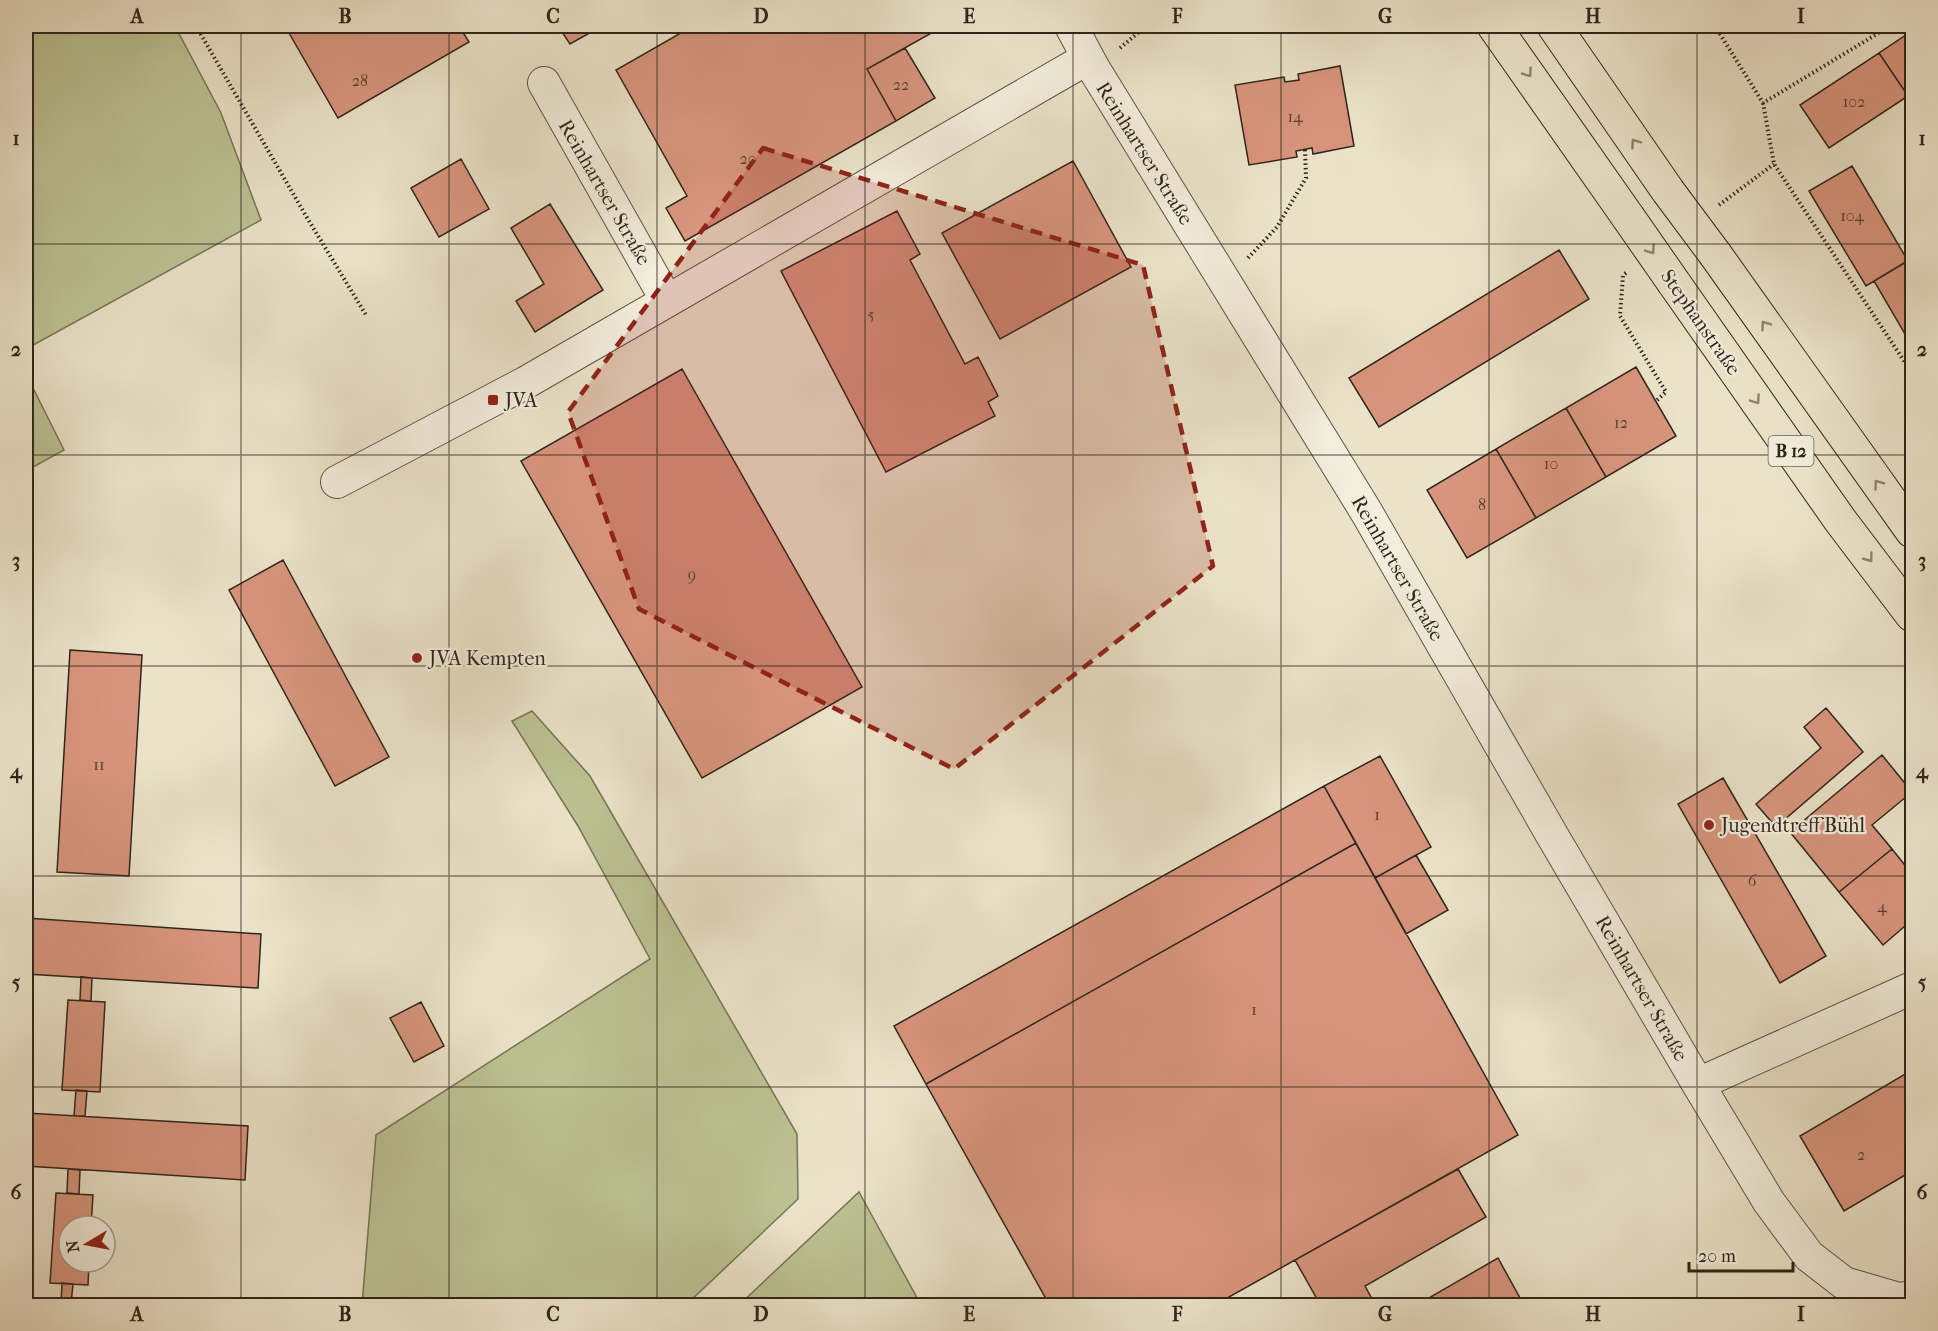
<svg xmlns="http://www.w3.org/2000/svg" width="1938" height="1331" viewBox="0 0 1938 1331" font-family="'IM FELL French Canon',serif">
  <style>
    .green { fill: #bcc293; stroke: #767458; stroke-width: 1.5 }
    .building { fill: #d8957d; stroke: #2f251c; stroke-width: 1.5 }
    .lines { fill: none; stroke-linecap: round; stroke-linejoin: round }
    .minor-casing { stroke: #5e5447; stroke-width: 34 }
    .primary-casing { stroke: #2f251c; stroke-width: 35 }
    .path { stroke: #2f251c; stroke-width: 4; stroke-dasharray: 1.5 3; stroke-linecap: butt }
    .minor { stroke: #f2eddc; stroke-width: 32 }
    .primary { stroke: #ebe3c9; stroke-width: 33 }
    .primary-bridge-casing { stroke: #2f251c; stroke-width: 35; stroke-linecap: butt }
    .primary-bridge { stroke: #ebe3c9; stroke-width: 33 }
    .oneway { stroke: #8d8472 }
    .marked { fill: #8f2418; fill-opacity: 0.2; stroke: #8f2418; stroke-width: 4.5; stroke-dasharray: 12 8; stroke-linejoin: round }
    .grid { fill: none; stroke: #2f251c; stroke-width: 1.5; stroke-opacity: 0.55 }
    .poi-dot { fill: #8f2418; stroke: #f2eddc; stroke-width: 2 }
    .labels { text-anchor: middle; stroke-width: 4.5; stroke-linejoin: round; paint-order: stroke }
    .number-label { font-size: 16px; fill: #594134 }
    .shield { fill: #f2eddc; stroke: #6a6156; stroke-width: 1.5 }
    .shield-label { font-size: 18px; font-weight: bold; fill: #2f251c }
    .street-label { font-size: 20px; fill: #2f251c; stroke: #f2eddc }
    .poi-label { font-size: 20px; fill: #2f251c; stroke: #f2eddc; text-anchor: start }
    .neatline { fill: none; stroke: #2f251c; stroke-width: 2 }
    .grid-label { font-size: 20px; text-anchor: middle; font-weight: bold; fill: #2f251c }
  </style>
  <rect width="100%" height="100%" fill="#ebe3c9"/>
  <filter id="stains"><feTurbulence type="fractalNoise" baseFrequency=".00333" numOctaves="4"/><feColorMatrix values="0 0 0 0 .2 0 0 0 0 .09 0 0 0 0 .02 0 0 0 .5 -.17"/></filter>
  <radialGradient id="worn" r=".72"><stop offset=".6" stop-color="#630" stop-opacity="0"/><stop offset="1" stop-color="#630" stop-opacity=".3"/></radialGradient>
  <path class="green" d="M26,26H175L221,113L261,220L26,349Z
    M26,374L64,450L26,471Z
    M532,711L590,776L797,1134L798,1199L686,1305H362L376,1135L650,959L578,826L512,721Z
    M859,1192L921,1305H739Z"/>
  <path class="building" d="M285,26H459L469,42L338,118Z
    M558,26H602L570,44Z
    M693,26H944L867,69L896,121L685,241L666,208L687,196L616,70Z
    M1912,31V93L1908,96L1879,53Z
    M905,48L935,98L896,121L867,69Z
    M1879,53L1908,96L1829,148L1800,105Z
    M1340,66L1354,146L1313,154L1312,148L1296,151L1297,157L1249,165L1235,85L1284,77L1285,82L1299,80L1298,74Z
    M461,159L489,209L439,237L411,188Z
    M1073,161L1131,267L1000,339L942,233Z
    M1852,166L1908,261L1866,286L1809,191Z
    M550,204L603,290L535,332L516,301L544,284L511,228Z
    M897,211L920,254L910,260L965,364L978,357L998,396L988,402L995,416L886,472L781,271Z
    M1559,250L1589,299L1379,427L1349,378Z
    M1912,258V346L1874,281Z
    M1636,367L1676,436L1606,477L1566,408Z
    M682,369L862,687L702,778L521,461Z
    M1566,408L1606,477L1536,518L1496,449Z
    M1496,449L1536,518L1467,558L1427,490Z
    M283,560L389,757L335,786L229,590Z
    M70,650L142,655L129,876L57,872Z
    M1826,708L1863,752L1776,827L1756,804L1821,748L1804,727Z
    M1882,755L1912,792L1872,825L1892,849L1839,892L1790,832Z
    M1380,756L1431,847L1375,878L1324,786Z
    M1723,778L1826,956L1780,983L1678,804Z
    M1324,786L1356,843L926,1084L894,1026Z
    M1356,843L1518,1135L1213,1306H1050L926,1084Z
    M1892,849L1912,874V920L1883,945L1839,892Z
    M1416,855L1448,910L1406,934L1375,878Z
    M26,918L261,934L258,988L26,974Z
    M81,977L92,978L91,1001L80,1000Z
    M68,1000L105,1002L100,1092L62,1090Z
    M421,1002L444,1046L414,1062L390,1018Z
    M1912,1070V1171L1844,1211L1800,1136Z
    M76,1090L87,1091L85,1116H74Z
    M26,1113L248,1126L245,1180L26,1166Z
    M68,1169L80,1170L79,1194L67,1193Z
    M1458,1169L1486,1217L1365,1286L1376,1306H1321L1295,1260Z
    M56,1193L93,1195L91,1226H69V1262H89L88,1285L50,1283Z
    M1498,1258L1520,1298L1506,1306H1415Z
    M62,1283L73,1284L71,1304H61Z
    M26,1302L71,1304L92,1306H26Z"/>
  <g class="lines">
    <g class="minor-casing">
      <path id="minor" d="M1071,26L1094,69L1367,513L1552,835L1698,1084L1769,1202L1809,1256L1844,1283L1899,1299L1912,1297
        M544,83L667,301
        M337,482L525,383L1088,58
        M1698,1084L1912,988"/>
    </g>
    <g class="primary-casing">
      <path id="primary" d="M1494,26L1628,217
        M1554,26L1668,191
        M1715,254L1912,531
        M1674,283L1840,520L1912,615"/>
    </g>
    <path class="path" d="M196,26L306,216L366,315
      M1715,26L1763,103L1890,26
      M1120,48L1146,26
      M1763,103L1774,164L1912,373
      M1719,205L1774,164
      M1248,258L1277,227L1306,178L1305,149
      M1626,273L1623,275L1620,316L1666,392L1656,401"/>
    <use href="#minor" class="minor"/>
    <use href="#primary" class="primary"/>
    <g class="primary-bridge-casing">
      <path id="primary-bridge" d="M1668,191L1715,254
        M1628,217L1674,283"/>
    </g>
    <use href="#primary-bridge" class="primary-bridge"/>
  </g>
  <defs><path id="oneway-chevron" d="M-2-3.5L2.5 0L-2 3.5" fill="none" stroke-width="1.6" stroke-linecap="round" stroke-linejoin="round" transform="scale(1.5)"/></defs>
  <g class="oneway">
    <use href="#oneway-chevron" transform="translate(1528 73) rotate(55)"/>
    <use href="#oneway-chevron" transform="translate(1635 143) rotate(-125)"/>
    <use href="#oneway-chevron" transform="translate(1651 250) rotate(55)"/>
    <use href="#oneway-chevron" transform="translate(1765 325) rotate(-126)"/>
    <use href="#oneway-chevron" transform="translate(1756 400) rotate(55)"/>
    <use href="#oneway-chevron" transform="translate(1878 484) rotate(-126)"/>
    <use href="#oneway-chevron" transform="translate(1869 558) rotate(53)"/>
  </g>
  <path class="marked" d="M763,148L1143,265L1213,566L954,769L639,609L568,412Z"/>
  <path class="grid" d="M241,26V1306M449,26V1306M657,26V1306M865,26V1306M1073,26V1306M1281,26V1306M1489,26V1306M1697,26V1306M26,244H1912M26,455H1912M26,666H1912M26,876H1912M26,1087H1912"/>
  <g class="poi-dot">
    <rect x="487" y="394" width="12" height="12" rx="3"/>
    <circle cx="417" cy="658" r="6"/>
    <circle cx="1709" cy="825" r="6"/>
  </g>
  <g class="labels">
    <g class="number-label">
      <text x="360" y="86">28</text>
      <text x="901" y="90">22</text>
      <text x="1854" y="107">102</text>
      <text x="1295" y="122">14</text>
      <text x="748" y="164">20</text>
      <text x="1852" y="221">104</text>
      <text x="871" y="320">5</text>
      <text x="1621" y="428">12</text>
      <text x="1551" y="469">10</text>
      <text x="1482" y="510">8</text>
      <text x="692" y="580">9</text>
      <text x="99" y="770">11</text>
      <text x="1377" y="820">1</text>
      <text x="1752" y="886">6</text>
      <text x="1882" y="912">4</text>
      <text x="1254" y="1015">1</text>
      <text x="1861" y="1160">2</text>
    </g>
    <rect class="shield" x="1768.5" y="436" width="45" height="30" rx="4.5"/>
    <g class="shield-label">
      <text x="1791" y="457">B 12</text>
    </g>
    <g class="street-label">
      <text transform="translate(1145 153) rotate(58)" y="7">Reinhartser Straße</text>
      <text transform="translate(605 192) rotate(60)" y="7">Reinhartser Straße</text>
      <text transform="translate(1701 322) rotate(55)" y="7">Stephanstraße</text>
      <text transform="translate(1398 568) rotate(60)" y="7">Reinhartser Straße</text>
      <text transform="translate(1642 988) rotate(60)" y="7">Reinhartser Straße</text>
    </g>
    <g class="poi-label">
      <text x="505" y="407">JVA</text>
      <text x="429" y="665">JVA Kempten</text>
      <text x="1721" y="832">Jugendtreff Bühl</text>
    </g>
  </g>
  <rect width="1938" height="1331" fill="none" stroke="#ebe3c9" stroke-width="66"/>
  <g transform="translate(87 1244) rotate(260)"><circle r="28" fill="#f2eddc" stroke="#a49d8f" stroke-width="1.5"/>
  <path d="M0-4.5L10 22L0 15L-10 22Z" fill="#8f2418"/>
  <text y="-9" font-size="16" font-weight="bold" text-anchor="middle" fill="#2f251c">N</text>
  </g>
  <path d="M1689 1262v9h104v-9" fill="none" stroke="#2f251c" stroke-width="3"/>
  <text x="1698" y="1262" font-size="18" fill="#2f251c" stroke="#f2eddc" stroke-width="4.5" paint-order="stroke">20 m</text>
  <rect x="33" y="33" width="1872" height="1265" class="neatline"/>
  <g class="grid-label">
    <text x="137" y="23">A</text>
    <text x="345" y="23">B</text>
    <text x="553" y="23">C</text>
    <text x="761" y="23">D</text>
    <text x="969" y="23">E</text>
    <text x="1177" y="23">F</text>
    <text x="1385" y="23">G</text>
    <text x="1593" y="23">H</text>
    <text x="1801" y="23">I</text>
    <text x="16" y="145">1</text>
    <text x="1922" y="145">1</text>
    <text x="16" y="356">2</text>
    <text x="1922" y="356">2</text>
    <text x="16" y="567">3</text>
    <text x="1922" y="567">3</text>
    <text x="16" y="778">4</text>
    <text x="1922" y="778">4</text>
    <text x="16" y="989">5</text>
    <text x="1922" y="989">5</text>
    <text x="16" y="1199">6</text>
    <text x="1922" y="1199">6</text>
    <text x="137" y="1321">A</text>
    <text x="345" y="1321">B</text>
    <text x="553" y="1321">C</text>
    <text x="761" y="1321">D</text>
    <text x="969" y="1321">E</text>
    <text x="1177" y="1321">F</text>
    <text x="1385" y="1321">G</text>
    <text x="1593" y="1321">H</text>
    <text x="1801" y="1321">I</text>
  </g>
  <rect width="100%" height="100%" filter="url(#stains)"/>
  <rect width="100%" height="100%" fill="url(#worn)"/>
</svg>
